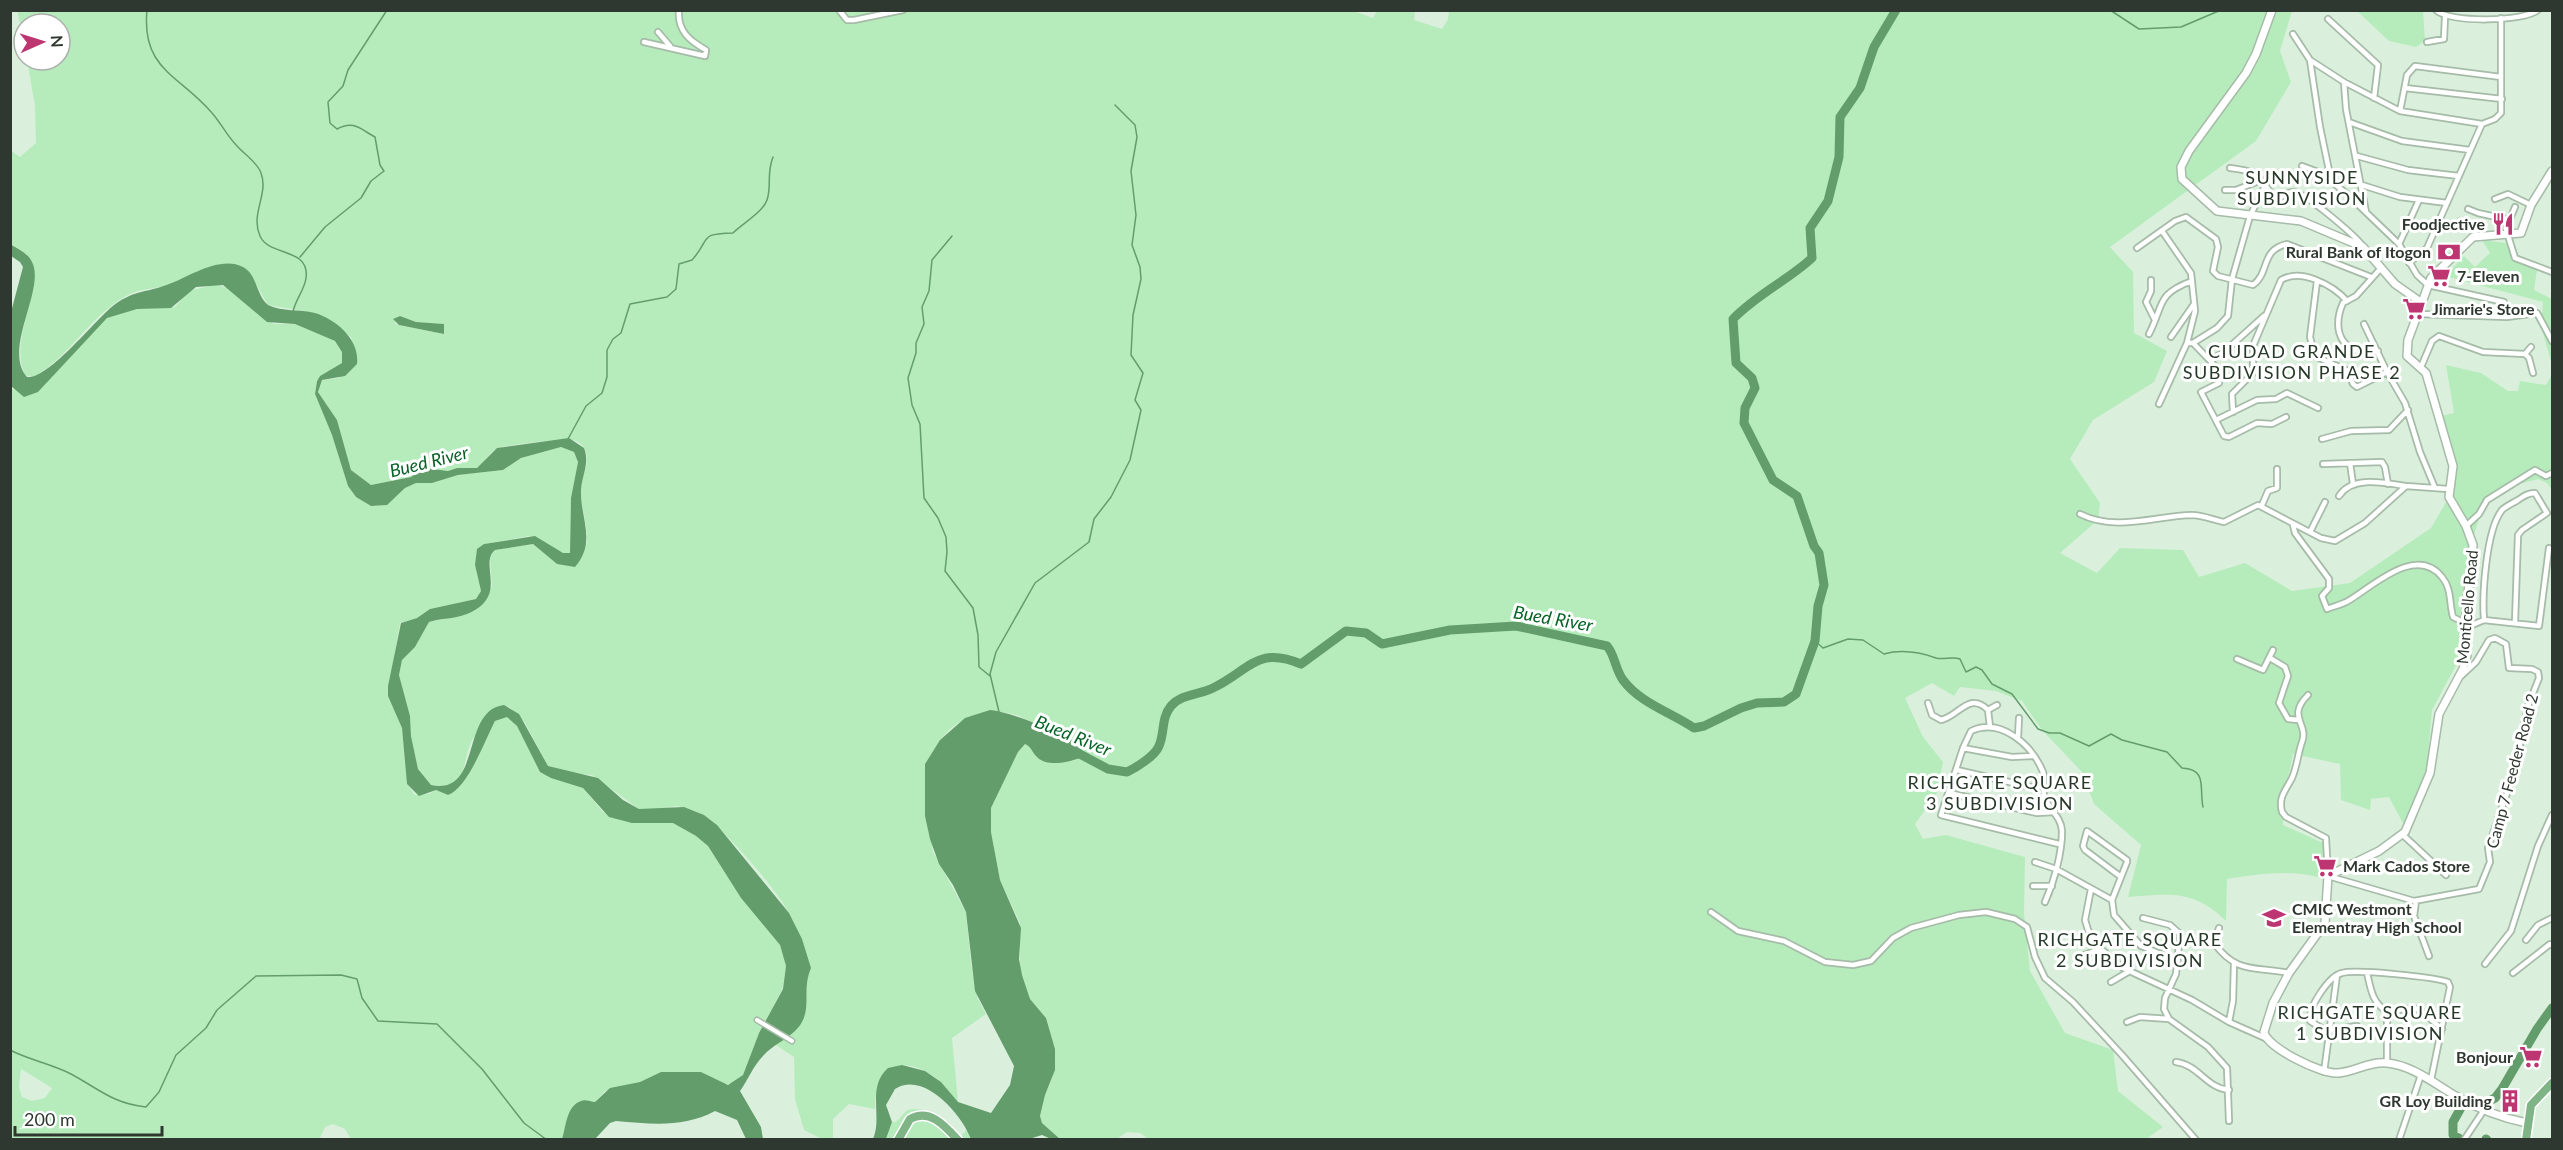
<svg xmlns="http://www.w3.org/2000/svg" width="2563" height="1150" viewBox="0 0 2563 1150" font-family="Lato,sans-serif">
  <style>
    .green { fill: #b6ecbc; fill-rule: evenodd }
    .water { fill: #649d6c }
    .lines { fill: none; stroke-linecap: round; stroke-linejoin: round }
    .stream { stroke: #649d6c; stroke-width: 1.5 }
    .river { stroke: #649d6c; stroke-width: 9 }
    .pedestrian-casing { stroke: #a6bba8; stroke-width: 7 }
    .minor-casing { stroke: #a6bba8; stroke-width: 8 }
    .secondary-casing { stroke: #a6bba8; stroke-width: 10 }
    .trunk-casing { stroke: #fff; stroke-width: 11 }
    .pedestrian { stroke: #fff; stroke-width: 4 }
    .minor { stroke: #fff; stroke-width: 4.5 }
    .secondary { stroke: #fff; stroke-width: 7 }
    .trunk { stroke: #7eb486; stroke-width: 8 }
    .labels { text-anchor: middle; stroke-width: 6; stroke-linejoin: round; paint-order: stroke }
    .poi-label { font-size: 16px; font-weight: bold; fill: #2f3830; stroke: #fff; text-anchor: end }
    .street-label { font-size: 16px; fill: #2f3830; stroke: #fff }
    .neighbourhood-label { font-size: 18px; letter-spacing: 1.5px; fill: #273929; stroke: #fff }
    .water-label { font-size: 18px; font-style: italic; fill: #056325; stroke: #fff }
  </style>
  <rect width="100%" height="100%" fill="#daf0dc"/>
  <path class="green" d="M1351,10L1373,18L1377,11L1415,10L1414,20L1442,29L1448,19L1449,10L2292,11L2280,51L2291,82L2256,141L2110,247L2133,272L2134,333L2167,351L2154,382L2093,420L2070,459L2100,503L2098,520L2060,553L2097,573L2120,548L2183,550L2199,577L2245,563L2292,591L2350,583L2431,528L2449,497L2453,471L2438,417L2454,413L2446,365L2481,373L2508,391H2518L2520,381L2546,385L2552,374V490L2547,483L2538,479L2505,488L2484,502L2471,545L2462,608V654L2432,710L2427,766L2406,829L2389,797L2371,799L2370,810L2341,800L2340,764L2293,754L2283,801V825L2323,843L2322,878C2289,869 2261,874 2227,879L2226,921C2194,889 2168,894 2128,897L2141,845L2094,804L2082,772L2042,730L2022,701L1996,691L1960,687L1954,696L1932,683L1905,698L1923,737L1943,762L1937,793L1915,824L1923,839L1946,835L2025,857L2024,914L2030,971L2065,1033L2113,1050L2118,1091L2163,1127L2146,1139L1150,1140L1140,1133L1127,1132L1117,1139H1060L1042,1123L1040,1116L1045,1095L1053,1076L1055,1049L1046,1018L1030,999L1020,969V923L1000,880L991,832V808L1018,752L1025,744C1032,747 1032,753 1038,758C1049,767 1074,762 1085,756L1057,734L1017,715L990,710L958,723L950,729L940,740L925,764L926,795L933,852L966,912L971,964L978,999L986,1014L952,1038L958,1102C950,1095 945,1085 936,1078C902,1053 874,1067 875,1109L849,1104L833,1119V1139H822L804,1130L795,1099L794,1057L776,1045C817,1016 796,1005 811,968C802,950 799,931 789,913C770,881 737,846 711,820L695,811L677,806L653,810L639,809L592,775L572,773L548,766L525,723L508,706C498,716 481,727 473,739C461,759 470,793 431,785L418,769L411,736L410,716L399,675L402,660L415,647L429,622L459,616L492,587L490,557L495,550L533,544L557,564L587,543C588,524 580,506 581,488C582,475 592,460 584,448C582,444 577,441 573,440C566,438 502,445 496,449C489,453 484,463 477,468H457L448,471L428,468L411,477L371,485L351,470L337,420L318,392L322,380L339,378L352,338L335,325L309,312L268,305L251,276L243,267C213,264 199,272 172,283C159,289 144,288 132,293C92,311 71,357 33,377L25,375C7,339 50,277 26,254C22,250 15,247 11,244L10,150L20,157L36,143L35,106L27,60H60V24H24V40L17,11ZM400,316L416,322L444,324V334L399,325L394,323Z
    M2357,11H2423L2425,41L2416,47L2389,41Z
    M2482,240L2506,243L2512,260L2537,270L2534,290L2552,299V365L2541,326L2543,302L2445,276L2464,256L2475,267L2490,253Z
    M217,284L231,290L274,324H295L335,341L342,351V363L320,376L317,381L315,394L332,435L348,486L356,497L371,506L386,505L405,488L416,483H432L458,475L503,470L521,458L561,447L574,452L578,462L571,498L570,553H563L529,536L484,544L475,565L481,591L476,599L430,609L417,618L400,623L388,691L402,728L407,784L415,795L429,794L436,790L448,795C469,787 484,741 495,721L507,717L517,726L540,772L583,788L603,812L646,823H673L696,836L708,846L741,898L780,945L786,966L783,988L759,1033L743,1075L734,1084H724L701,1072H661L640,1082L605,1091L595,1102L577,1103L568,1118L562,1139H351L345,1129L333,1124L325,1127L319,1140L11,1139L10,386L13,389L38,392C60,371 91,320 120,312C138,307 156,309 175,307L189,291ZM21,1069L52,1088L45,1098L32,1101L22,1097L19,1087Z
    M913,1109C933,1109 948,1121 961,1136L967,1129L971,1139L886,1140L892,1122H896L907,1110Z"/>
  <path class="water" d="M10,244C18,249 28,253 32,262C46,289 2,349 27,377C48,380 96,319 114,305C136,289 147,293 169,284C190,276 221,255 243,267C257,274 256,295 268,305C283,312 299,309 315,313C337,320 360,340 357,364L345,376L322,380L318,392L337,420L351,470L371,485L411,477L425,468L448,471L457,468H477L497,448L569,438L584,448C590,463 582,475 581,490C580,518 597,542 575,567L557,564L533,544L495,550C478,564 510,596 467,614C455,619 441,618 429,622L415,647L402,660L399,675L410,716L411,736L418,769L431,785C483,796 460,710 504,705L519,714L548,766L598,778L623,800L639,809L684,807L704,815L717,825L789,913L802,939L811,968C802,989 811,1005 802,1022C793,1038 774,1043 763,1056C753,1066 748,1080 740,1091L761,1127L763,1139H746L737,1120L715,1111C683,1128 652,1124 616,1121L610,1123L595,1139H562C566,1128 566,1106 581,1101C585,1099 591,1102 595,1102L610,1088L640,1082L661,1072H701L728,1085L743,1075L759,1033L783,989L786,966L780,945L741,898L708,846L696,836L673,823H632L609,817L583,788L551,778L540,772L517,726L507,717L495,721C485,740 468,788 448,795L436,790L419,796L407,784L402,728L388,696V686L401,623L417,618L430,609L476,599L481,591L475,565L477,549L484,544L535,536L563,553H570L571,498L578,462L574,452L561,447L521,458L503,470L458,475L432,483H416L405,488L387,505L371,506L356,497L348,486L332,435L315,394L317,381L320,376L342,363V352L335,341L295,324L267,322L223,285L196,287L171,308L137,309L107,318L38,392L24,397L11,386V312L23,267L20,262L11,256Z
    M400,316L416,322L444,324V334L399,325L393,319Z
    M990,710C1008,711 1063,733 1077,744C1081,747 1083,752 1085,756C1074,761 1049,768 1038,758C1032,753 1032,747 1025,744L1018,752L991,808V832L1000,880L1021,928L1019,959L1022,975L1030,999L1046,1018L1055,1049V1070L1045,1095L1040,1116L1042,1123L1060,1139H1051L1042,1135L1029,1139H971C962,1115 924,1070 895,1089L886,1105L892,1122L886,1139H873C883,1116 866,1088 888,1068L902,1065L925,1071L941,1082L958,1102L991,1113L1010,1085L1014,1066L975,991L966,912L953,885L939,864L930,839L925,816V764L940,740L965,718Z"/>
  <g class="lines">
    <path class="stream" d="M147,10C141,70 180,75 212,113C221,123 227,136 237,146C243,153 258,163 261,173C269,194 250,214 260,236C269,257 310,247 306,278C305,289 295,300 293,312
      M2110,10L2139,29L2181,27L2221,10
      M952,236L932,260L929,291L922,307L924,324L916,343V353L908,378L912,405L920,424L924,498L938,518L946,537L947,552L945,571L973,608L978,635L979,667L990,676
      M300,257L325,227L361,198L371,181L384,171L380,165L375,137C360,129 354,120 337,129L330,123L328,102L343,86L348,70L387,10
      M568,439L586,406L602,393L607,377V350L613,339L621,333L630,304L667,297L676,289L679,264L692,260C712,238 697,234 733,233C742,224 763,212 767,200C772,186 766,175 773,157
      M1815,641L1823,648L1848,639L1863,640L1884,654C1902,649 1919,652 1936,658C1944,660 1952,656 1960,659L1966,672L1976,667L1982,670L1992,684L2012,694L2038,729L2049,733H2060L2089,746L2111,734L2122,740L2167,752L2182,768C2208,769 2199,789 2203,807
      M999,712L990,674L996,652L1035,583L1089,542L1094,519L1111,497L1130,460L1141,410L1135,400L1143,373L1131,355L1133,315L1141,279L1140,267L1132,245L1136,215L1131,171L1137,137L1135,125L1115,105
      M10,1050C29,1060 52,1064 71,1074C99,1089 112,1103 146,1107L159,1092L176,1055L206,1028L217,1010L256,976L341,975L357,979L362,998L378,1021L437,1024L482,1069L524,1123L547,1140"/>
    <path class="river" d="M1076,752L1108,769L1127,772C1137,767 1155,756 1159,746C1165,732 1161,718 1171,706C1181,694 1199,695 1213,688C1249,671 1257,645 1301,664L1346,631L1366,633L1382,644L1450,630L1516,626L1607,646C1615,655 1615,669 1623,680C1640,703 1670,712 1694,728L1704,726L1741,708L1757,703L1784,702L1796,694L1815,641L1818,606L1824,585L1819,553L1814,546L1797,496L1773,480L1744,423L1745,408L1755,388L1752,378L1736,363L1733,319C1757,294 1787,281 1812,258L1810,228L1828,201L1839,157L1840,117L1860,88L1874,47L1896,10
      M2484,1104L2495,1098L2502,1089L2537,1029L2552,1008
      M2460,1139L2453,1135V1122L2463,1104
      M2486,1139L2487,1140"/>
    <g class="pedestrian-casing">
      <path id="pedestrian" d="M757,1020L792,1041"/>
    </g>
    <g class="minor-casing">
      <path id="minor" d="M839,10L847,20H854L903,10
        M2436,10C2448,23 2524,22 2538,10
        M2328,19L2378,65L2374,98
        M658,32L670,46
        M2293,34L2310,60L2320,127L2331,180
        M644,42L705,56L706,50C690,41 677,31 679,10
        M2427,42L2444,39L2445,17
        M2310,60L2344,82L2400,111L2482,124
        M2344,82L2346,109L2366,212
        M2405,88L2502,99
        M2400,111L2407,75L2415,66L2501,77
        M2349,122L2402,141L2470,150
        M2357,156L2408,170L2459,176
        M2302,166L2321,173L2347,194L2399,244L2417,275L2428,285L2504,302L2507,317
        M2230,168C2263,172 2256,176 2276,199C2281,198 2288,191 2293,192C2305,192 2354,235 2362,245
        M2362,185L2400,197L2447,203
        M2225,190H2236L2261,180
        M2495,199L2508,194L2531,205
        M2515,207L2506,229L2515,258L2552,272
        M2468,209L2478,213L2510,220
        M2460,221L2475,230L2476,236
        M2399,244L2419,200
        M2137,248L2175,221L2186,217L2216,239L2218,247L2213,271L2218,276L2253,285C2270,273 2260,250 2287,244L2371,277
        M2409,263L2427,248L2482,124L2495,119L2501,113V18
        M2151,280V291L2146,302L2155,320
        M2317,281L2310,337L2315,356L2348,371L2353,384L2357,387L2387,372
        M2418,314L2507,317L2537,313L2552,341
        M2364,324L2387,372L2405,403L2420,452L2435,488
        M2149,334C2164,305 2156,294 2192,281
        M2171,337L2194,304
        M2187,343H2193L2221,372L2219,383L2201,392L2224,436L2229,437L2257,423L2272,424L2286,417
        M2193,343L2217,328L2228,316L2232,279L2250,216L2266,184
        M2378,351C2344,358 2330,332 2343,303L2356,296L2381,268
        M2525,354L2531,347
        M2211,360L2224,352L2264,316
        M2421,367L2432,341L2439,336L2483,352L2525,354L2529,358L2533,373
        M2159,404L2187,343L2195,311L2191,273L2162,231
        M2233,412L2232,394L2253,373V346L2281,280C2301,268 2333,285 2347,301
        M2216,420L2257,400L2276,399L2287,393L2318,408
        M2322,439L2351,431L2389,430L2408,410
        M2350,463L2353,484
        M2323,464L2382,462L2385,467L2388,484
        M2339,496C2352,475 2385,483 2406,486
        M2262,505L2268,491L2277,488V469
        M2080,514C2116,532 2154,516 2192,515C2202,515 2214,520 2224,522L2258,505L2321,538L2335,541L2365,523L2406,486L2448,489
        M2293,525L2295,533L2329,579V588L2322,596L2327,609C2334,606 2341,605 2348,601C2372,587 2416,544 2442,577C2452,589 2449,603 2453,617L2465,623
        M2466,526L2479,514L2487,500L2535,470L2546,476L2552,473
        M2310,532L2325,502
        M2484,620C2482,595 2486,530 2502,510C2506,506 2513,503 2518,500C2524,496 2528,493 2535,493L2547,513L2522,530L2518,535L2515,622
        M2465,628L2484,620L2539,626L2549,548
        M2270,658L2285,667L2288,676L2279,703L2288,719L2298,720
        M2237,659L2263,670L2273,650
        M2308,695C2286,717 2309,724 2302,742C2298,753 2297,767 2292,778C2286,790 2278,797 2282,812L2286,817L2326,838L2328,876L2414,901L2479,889L2490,862L2488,848L2514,773L2528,706L2539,678L2538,672L2532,669L2509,668L2506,644L2495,638L2489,640L2476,662L2461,676
        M1928,703L1932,715L1941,720C1959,716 1969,691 1988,710L1990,727
        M1988,710L1997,705
        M2018,737L2019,718
        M1963,748L2012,757L2032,756
        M1957,770L2031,787L2044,786
        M1949,793L2037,813L2055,812
        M2403,835L2446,875
        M2035,862L2056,869L2112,900
        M2121,877L2085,850L2083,846L2087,831L2127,860V862L2112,900L2114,915L2141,946L2178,961
        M2033,886H2052
        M2091,889L2085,920L2088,930L2101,949L2123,968L2192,1000L2229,1022L2265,1038
        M2416,901L2414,916L2429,956
        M2045,902C2054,882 2062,854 2062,831C2061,815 2047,809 2044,795C2042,787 2046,779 2043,772C2032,745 2001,717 1971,731L1963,748L1941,815L2059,844
        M1711,912L1738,931L1784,941L1825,962L1853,965L1871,961L1893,938L1911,928L1959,915L1986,912L2015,919L2027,927L2035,957L2045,978L2073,1002L2122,1055L2196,1140
        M2143,918L2170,925L2180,934L2176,974L2165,998L2164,1009L2169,1019L2208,1047L2227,1068L2229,1121
        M2219,928L2214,943C2237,975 2256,966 2289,973
        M2526,940L2538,925L2552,918
        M2078,957L2101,949
        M2485,964L2511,931L2538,846L2552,815
        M2367,973C2371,990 2372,1002 2387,1012C2424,1006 2413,1005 2442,1029
        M2513,973L2550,944L2552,945
        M2111,982L2128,972
        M2127,1022L2140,1017L2169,1019
        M2229,1022L2233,1001L2234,963
        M2357,1026L2326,1031L2310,1021C2308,1007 2329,976 2342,973C2357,969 2434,977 2448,982L2450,987L2431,1080
        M2176,1062C2199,1065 2206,1088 2229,1090
        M2387,1062V1012
        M2324,1072L2337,975
        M2399,1140L2421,1075
        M2464,1140L2484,1110"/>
    </g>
    <g class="secondary-casing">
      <path id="secondary" d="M2272,10L2256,54L2246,73L2189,151L2181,167L2182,179L2217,211L2301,221L2363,247L2395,284L2422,303
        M2527,1123C2502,1118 2476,1108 2454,1095C2434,1083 2411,1065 2387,1063C2370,1061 2354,1072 2338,1073C2322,1075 2266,1047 2264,1032L2273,1003L2289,973L2325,923L2328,876L2379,851L2405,832L2430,773L2439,714L2463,669L2467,655L2465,623L2473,545L2466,526L2449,497L2453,466L2426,373L2407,356L2408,340L2431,278L2473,237L2521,233L2531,205L2552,171"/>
    </g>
    <g class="trunk-casing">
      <path id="trunk" d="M898,1140L910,1119C930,1108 945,1126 958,1140
        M2526,1140L2531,1105L2552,1083"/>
    </g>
    <use href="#pedestrian" class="pedestrian"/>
    <use href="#minor" class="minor"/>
    <use href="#secondary" class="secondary"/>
    <use href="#trunk" class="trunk"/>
  </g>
  <defs>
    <g id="restaurant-bare" transform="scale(1.8)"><path d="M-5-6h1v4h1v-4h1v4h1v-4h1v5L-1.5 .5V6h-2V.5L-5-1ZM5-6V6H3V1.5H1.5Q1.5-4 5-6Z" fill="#bd3571" stroke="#fff" stroke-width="2.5" paint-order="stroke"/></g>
    <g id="bank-bare" transform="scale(1.8)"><path d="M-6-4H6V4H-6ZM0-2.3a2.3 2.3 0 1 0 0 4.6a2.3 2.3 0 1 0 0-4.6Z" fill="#bd3571" stroke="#fff" stroke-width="2.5" paint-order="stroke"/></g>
    <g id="supermarket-bare" transform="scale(1.8)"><path d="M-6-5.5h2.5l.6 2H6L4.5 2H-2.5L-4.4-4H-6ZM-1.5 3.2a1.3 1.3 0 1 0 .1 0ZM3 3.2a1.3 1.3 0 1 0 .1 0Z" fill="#bd3571" stroke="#fff" stroke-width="2.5" paint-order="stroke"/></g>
    <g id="school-bare" transform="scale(1.8)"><path d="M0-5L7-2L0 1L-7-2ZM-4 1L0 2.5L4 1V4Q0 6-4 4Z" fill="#bd3571" stroke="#fff" stroke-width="2.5" paint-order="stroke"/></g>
    <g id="building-bare" transform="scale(1.8)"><path d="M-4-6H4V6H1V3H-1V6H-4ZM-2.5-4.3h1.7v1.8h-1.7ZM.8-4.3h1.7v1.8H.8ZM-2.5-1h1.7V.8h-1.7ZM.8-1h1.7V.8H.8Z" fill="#bd3571" stroke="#fff" stroke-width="2.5" paint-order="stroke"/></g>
  </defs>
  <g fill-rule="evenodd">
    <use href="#restaurant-bare" x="2503" y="224"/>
    <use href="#bank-bare" x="2449" y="252"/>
    <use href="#supermarket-bare" x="2439" y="276"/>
    <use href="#supermarket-bare" x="2414" y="309"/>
    <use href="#supermarket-bare" x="2325" y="866"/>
    <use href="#school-bare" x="2274" y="918"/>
    <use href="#supermarket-bare" x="2531" y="1057"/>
    <use href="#building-bare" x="2510" y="1101"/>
  </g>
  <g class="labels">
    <g class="poi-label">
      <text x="2485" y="230">Foodjective</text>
      <text x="2431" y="258">Rural Bank of Itogon</text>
      <text x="2457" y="282" text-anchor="start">7-Eleven</text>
      <text x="2432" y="315" text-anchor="start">Jimarie's Store</text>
      <text x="2343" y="872" text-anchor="start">Mark Cados Store</text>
      <text x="2292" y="915" text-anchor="start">CMIC Westmont<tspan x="2292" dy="18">Elementray High School</tspan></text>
      <text x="2513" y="1063">Bonjour</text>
      <text x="2492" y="1107">GR Loy Building</text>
    </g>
    <g class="street-label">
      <text transform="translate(2467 607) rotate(-85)" y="6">Monticello Road</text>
      <text transform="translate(2512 771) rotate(-75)" y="6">Camp 7 Feeder Road 2</text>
    </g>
    <g class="neighbourhood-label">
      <text x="2302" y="184">SUNNYSIDE<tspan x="2302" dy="21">SUBDIVISION</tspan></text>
      <text x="2292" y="358">CIUDAD GRANDE<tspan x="2292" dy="21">SUBDIVISION PHASE 2</tspan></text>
      <text x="2000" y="789">RICHGATE SQUARE<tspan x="2000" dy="21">3 SUBDIVISION</tspan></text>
      <text x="2130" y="946">RICHGATE SQUARE<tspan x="2130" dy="21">2 SUBDIVISION</tspan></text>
      <text x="2370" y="1019">RICHGATE SQUARE<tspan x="2370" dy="21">1 SUBDIVISION</tspan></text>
    </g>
    <g class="water-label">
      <text transform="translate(429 462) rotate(-14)" y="6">Bued River</text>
      <text transform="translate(1553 619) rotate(10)" y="6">Bued River</text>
      <text transform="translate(1073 736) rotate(22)" y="6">Bued River</text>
    </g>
  </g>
  <rect width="2563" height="1150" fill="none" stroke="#2f3830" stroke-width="24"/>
  <g transform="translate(42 42) rotate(87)"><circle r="28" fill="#ffffff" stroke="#acafac" stroke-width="1.5"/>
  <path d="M0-4.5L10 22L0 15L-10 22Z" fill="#bd3571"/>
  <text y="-9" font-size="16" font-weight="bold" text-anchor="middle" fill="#2f3830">N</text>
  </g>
  <path d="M15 1126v9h147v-9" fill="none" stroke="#2f3830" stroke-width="3"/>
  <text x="24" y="1126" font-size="18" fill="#2f3830" stroke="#ffffff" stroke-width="4.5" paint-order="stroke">200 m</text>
</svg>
